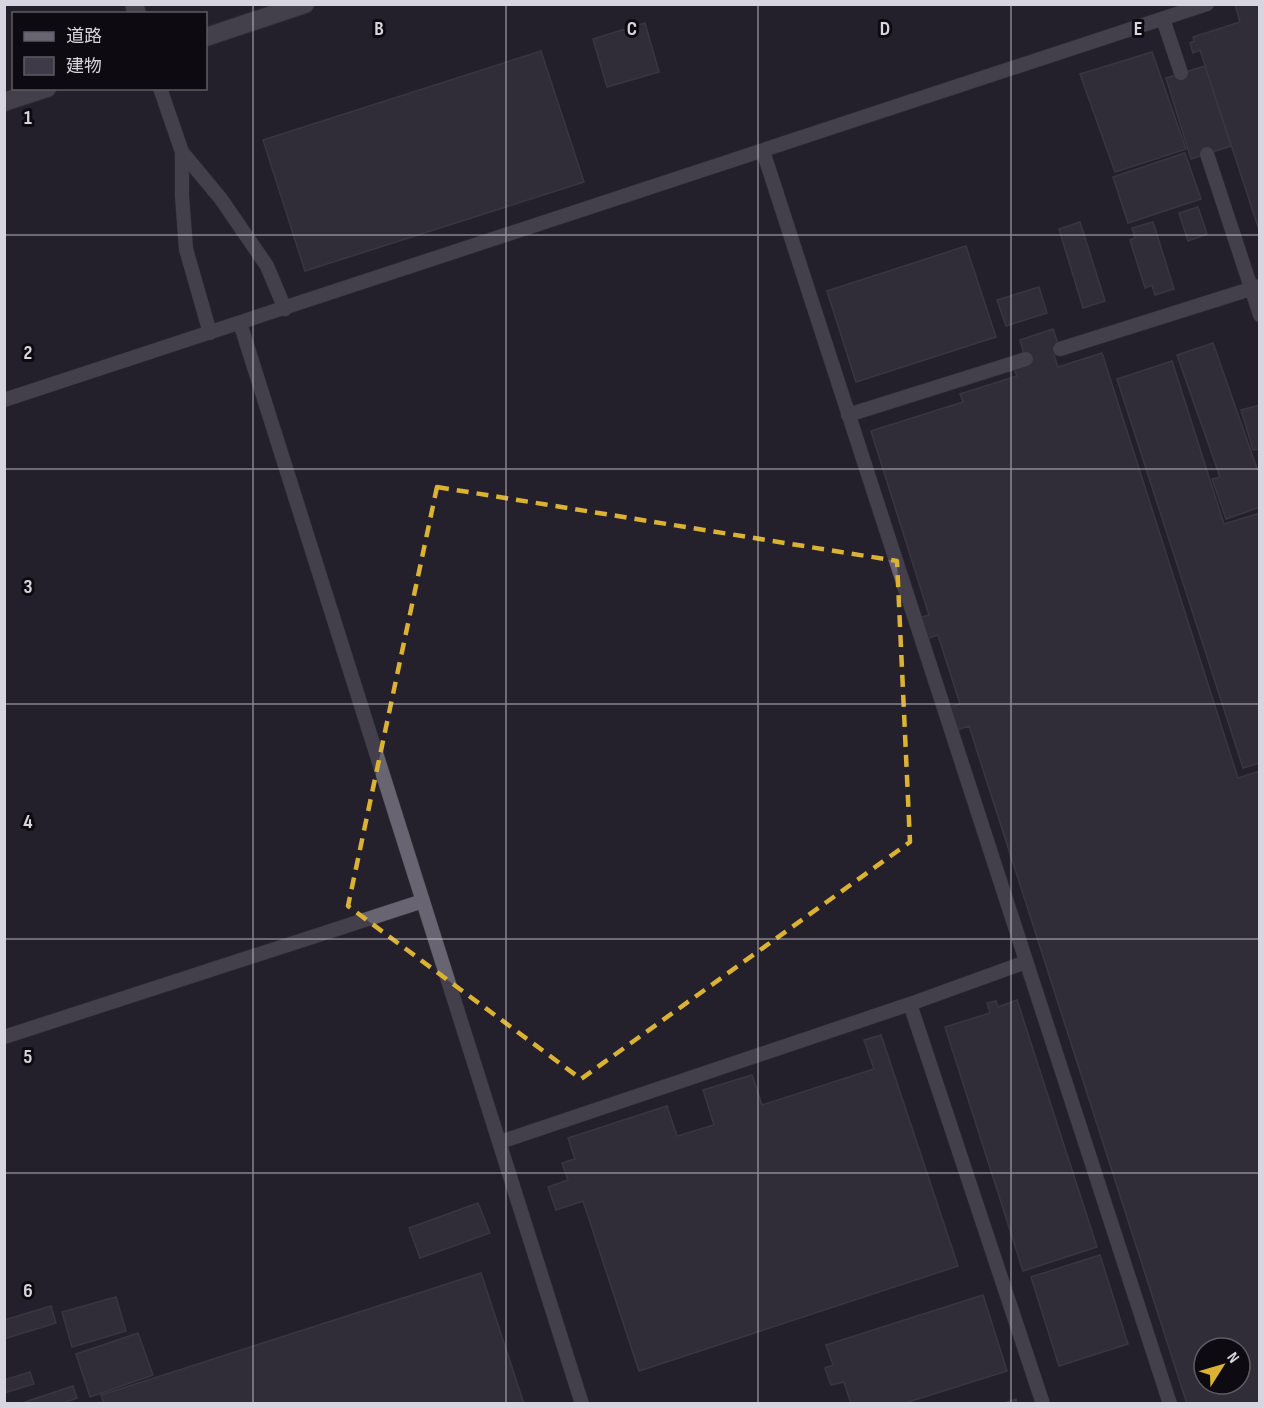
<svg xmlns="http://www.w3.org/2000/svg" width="1264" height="1408" viewBox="0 0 1264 1408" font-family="'Sofia Sans Condensed','Noto Sans JP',sans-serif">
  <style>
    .building { fill: #3e3a47; stroke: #524e5b; stroke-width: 1.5; fill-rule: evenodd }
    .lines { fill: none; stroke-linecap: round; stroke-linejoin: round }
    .lane-casing { stroke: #3e3b45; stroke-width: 15 }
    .street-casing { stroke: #3e3b45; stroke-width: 20 }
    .secondary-casing { stroke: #3e3b45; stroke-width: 20 }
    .lane { stroke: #686472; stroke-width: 14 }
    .street { stroke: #686472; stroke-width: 18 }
    .secondary { stroke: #686472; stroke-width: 18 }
    .marked { fill: none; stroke: #dbb233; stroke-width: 4.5; stroke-dasharray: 12 8; stroke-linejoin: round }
    .grid { fill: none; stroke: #d7d5dd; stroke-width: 1.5; stroke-opacity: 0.55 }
    .grid-label { font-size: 20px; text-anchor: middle; font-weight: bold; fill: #d7d5dd; stroke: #0d0b11; stroke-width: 6; stroke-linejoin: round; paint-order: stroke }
  </style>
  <rect width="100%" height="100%" fill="#24212c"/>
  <path class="building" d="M1235,4H1260V233L1200,50L1193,53L1190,43L1194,41L1193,37L1240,22Z
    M645,23L659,72L607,87L593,39Z
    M541,51L584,182L305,271L263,140Z
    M1152,52L1186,149L1115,172L1080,74Z
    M1205,66L1231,146L1191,159L1166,78Z
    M1185,153L1201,199L1128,223L1113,177Z
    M1198,207L1207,234L1188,241L1179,213Z
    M1080,222L1105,301L1083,308L1059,229Z
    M1153,222L1174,289L1155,295L1152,285L1145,288L1130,240L1135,238L1132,228Z
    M966,246L996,337L856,382L827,291Z
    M1039,287L1047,313L1006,326L997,300Z
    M1053,329L1061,353L1054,355L1058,367L1102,353L1238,778L1260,771V1404H1187L969,726L952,732L944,709L960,704L938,635L926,639L919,618L929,615L871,431L963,402L960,394L1017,376L1013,366L1026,362L1020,340ZM1204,1348H1240V1384H1204Z
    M1213,343L1260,477V507L1226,519L1212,479L1220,477L1177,355Z
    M1172,361L1224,524L1260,513V763L1243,768L1117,379Z
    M1260,405V449L1253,450L1241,410Z
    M1017,1000L1097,1247L1023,1271L945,1027L990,1013L987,1003L996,1001L998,1007Z
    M881,1035L958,1266L639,1371L583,1201L556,1210L548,1187L568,1180L562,1163L575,1159L568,1138L667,1106L677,1136L714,1125L703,1090L752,1075L762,1105L874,1069L864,1040Z
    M478,1203L490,1233L420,1258L409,1228Z
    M1100,1255L1128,1344L1059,1366L1031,1277Z
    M481,1273L524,1404H104L101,1395Z
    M983,1295L1007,1371L902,1404H851L844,1382L831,1385L825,1368L833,1365L826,1345Z
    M116,1297L126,1331L72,1347L62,1312Z
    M51,1306L56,1323L4,1339V1320Z
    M138,1333L153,1375L90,1397L76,1354Z
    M30,1372L34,1384L4,1393V1380Z
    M73,1386L77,1398L61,1404H19Z
    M1016,1399L1017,1404H1002Z"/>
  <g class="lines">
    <g class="lane-casing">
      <path id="lane" d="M1163,19L1181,73
        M160,88L182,152V196L186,249L210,333
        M763,151L1170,1404
        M182,152L221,199L267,266L285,309
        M1207,154L1260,315
        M240,323L582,1404
        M1060,349L1260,286
        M4,400L1207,4
        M848,415L1026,359
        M910,1004L1043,1404
        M4,1037L423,901
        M500,1142L910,1004L1026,962"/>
    </g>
    <g class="street-casing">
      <path id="street" d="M134,4L137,14"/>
    </g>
    <g class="secondary-casing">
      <path id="secondary" d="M206,37L305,4
        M4,102L47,88"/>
    </g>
    <use href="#lane" class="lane"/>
    <use href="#street" class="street"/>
    <use href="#secondary" class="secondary"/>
  </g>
  <path d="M0 0H1264V1408H0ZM437,487L897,561L910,842L581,1079L348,906Z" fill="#24212c" fill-opacity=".55" fill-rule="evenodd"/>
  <path class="marked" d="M437,487L897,561L910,842L581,1079L348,906Z"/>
  <path class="grid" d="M253,4V1404M506,4V1404M758,4V1404M1011,4V1404M4,235H1260M4,469H1260M4,704H1260M4,939H1260M4,1173H1260"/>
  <g class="grid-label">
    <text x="379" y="35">B</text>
    <text x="632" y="35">C</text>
    <text x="885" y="35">D</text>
    <text x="1138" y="35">E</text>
    <text x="28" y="124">1</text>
    <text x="28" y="359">2</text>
    <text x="28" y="593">3</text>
    <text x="28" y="828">4</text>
    <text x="28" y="1063">5</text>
    <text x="28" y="1297">6</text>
  </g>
  <rect width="1264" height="1408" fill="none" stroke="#d7d5dd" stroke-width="12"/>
  <rect x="12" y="12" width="195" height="78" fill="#0d0b11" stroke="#5e5c63" stroke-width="1.5"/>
  <rect x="24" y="32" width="30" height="9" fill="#686472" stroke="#5e5c63" stroke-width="1.5"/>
  <text x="66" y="42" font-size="18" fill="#d7d5dd">道路</text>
  <rect x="24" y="57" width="30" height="18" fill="#3e3a47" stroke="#5e5c63" stroke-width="1.5"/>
  <text x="66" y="72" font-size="18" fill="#d7d5dd">建物</text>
  <g transform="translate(1222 1366) rotate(53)"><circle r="28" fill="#0d0b11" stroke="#5e5c63" stroke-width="1.5"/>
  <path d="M0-4.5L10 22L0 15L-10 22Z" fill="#dbb233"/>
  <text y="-9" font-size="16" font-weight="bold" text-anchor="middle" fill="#d7d5dd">N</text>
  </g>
</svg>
